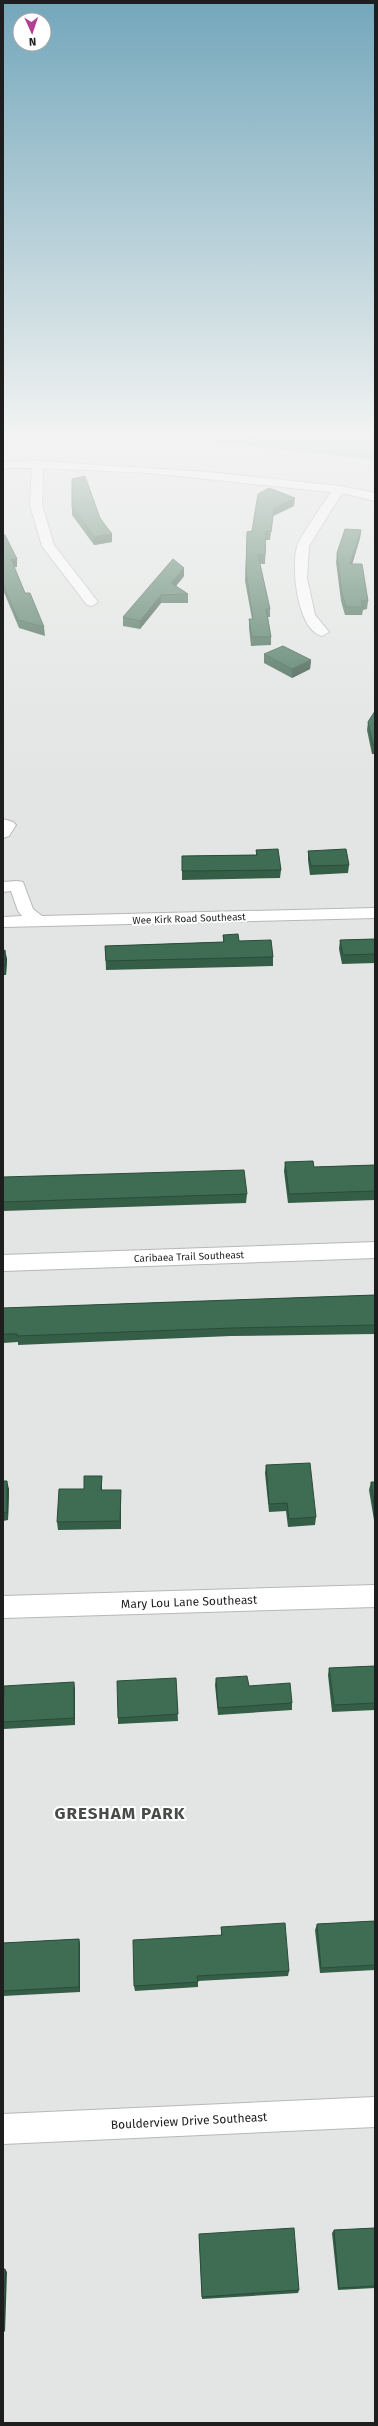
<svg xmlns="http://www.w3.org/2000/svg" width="378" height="2426" viewBox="0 0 378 2426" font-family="'Fira Sans',sans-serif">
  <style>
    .green { fill: #a1cdb3 }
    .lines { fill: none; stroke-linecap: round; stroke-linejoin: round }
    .minor-casing { stroke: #b6b8b7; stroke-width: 2 }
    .minor { fill: #fff; fill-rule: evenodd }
    .wall { fill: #355e47 }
    .shaded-wall { fill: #2b4c3a }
    .building { fill: #3e6d53; stroke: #2b4c3a }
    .labels { text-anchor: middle; stroke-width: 4; stroke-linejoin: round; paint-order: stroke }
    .street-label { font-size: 10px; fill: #1d1e1d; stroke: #fff }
    .near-street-label { font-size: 12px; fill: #1d1e1d; stroke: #fff }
    .near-district-label { font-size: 17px; font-weight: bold; letter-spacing: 1px; fill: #494b49; stroke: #fff }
  </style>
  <rect width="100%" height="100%" fill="#e2e5e3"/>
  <path class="green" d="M172,437H375V460Z"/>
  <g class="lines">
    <g class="minor-casing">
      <path id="minor" d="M38,461L208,472L339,486L375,493V501L342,493L309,546L307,578L315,615L329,632L322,636C297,630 291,567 297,547C300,536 324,503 331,492L150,473L43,468L42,505L54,545L98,602L92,606L87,605L42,546L30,505L32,468H3V462Z
        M3,819L13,822L16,825L9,836L3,838Z
        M17,881L23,882L33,909L42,916L375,908V918L3,927V917L22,916L18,911L11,891L3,892V882Z
        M375,1242V1258L3,1271V1255Z
        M375,1585V1607L3,1618V1596Z
        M375,2097V2127L3,2144V2114Z"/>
    </g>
    <use href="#minor" class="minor"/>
  </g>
  <path class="wall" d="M258,494L294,506L273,516L270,540H266L265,564H260L270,609V617H268L271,637V645L251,646L249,628V619H252L245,581L247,532L252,531Z
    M72,507L100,518L112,542L94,545L72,515Z
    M361,530L360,538L352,564L368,601L367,609L363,610L362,615H345L341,601L336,562L337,553Z
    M3,535L17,559V567H14L25,593L44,627L45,636L19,628L3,590Z
    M184,576L176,586L188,594V603H161L140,629L123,626V617Z
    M264,654L311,660L310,669L292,678L264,663Z
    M375,711V754H372L367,730L368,722Z
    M256,850L281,870L280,878L182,880V856L256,855Z
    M308,851L349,865L348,873L310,875L308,860Z
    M223,935L273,957V966L106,970L105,946L223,942Z
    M375,939V963L342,964L339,949L340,940Z
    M3,951L7,959L6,975H3Z
    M285,1162L314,1167L375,1165V1200L288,1203L284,1171Z
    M3,1177L247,1194L246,1203L3,1211Z
    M375,1295V1334L231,1336L18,1345V1342L3,1343V1308Z
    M266,1465L316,1517L315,1525L288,1527L286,1511L269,1512L265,1473Z
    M3,1481L9,1489L8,1520L3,1521Z
    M371,1482H375V1520H374L369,1490Z
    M102,1484V1490L121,1498V1529L58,1530L57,1522L84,1489Z
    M375,1666V1710L332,1712L328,1675L329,1668Z
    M176,1678L178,1721L118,1724V1718Z
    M216,1678L249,1686L292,1703V1710L218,1715L215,1685Z
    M4,1686L75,1689V1725L4,1729L3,1722Z
    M375,1921V1970L320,1973L315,1930L317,1924Z
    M221,1927L289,1971L288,1976L198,1981V1987L135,1991L134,1986L221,1935Z
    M79,1939L80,1945V1992L3,1996V1943Z
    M375,2228V2288L338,2290L332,2233L334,2230Z
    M199,2237L299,2290L298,2293L202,2299Z"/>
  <path class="shaded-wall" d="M295,498L294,506L273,516L270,540L274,508Z
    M361,530L360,538L350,572V564Z
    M112,534V542L94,545V537Z
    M11,559H17V567L11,568Z
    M184,568V576L172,591L171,583Z
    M161,595V603L140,629V621Z
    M311,660L310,669L292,678V669Z
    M5,950L7,959L6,975L5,966Z
    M102,1476V1498L101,1490Z
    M7,1481L9,1489L8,1520L7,1512Z
    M121,1490V1529L120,1521Z
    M74,1682L75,1689V1725L74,1718Z
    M79,1939L80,1945V1992L79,1987Z
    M5,2269L7,2272L5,2332L3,2330Z"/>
  <path class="building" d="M85,476L100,518L112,534L94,537L72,507V479Z
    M269,488L295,498L274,508L271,532L266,531L265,555H258L270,609H266L271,637H252L249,619H253L246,572L247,532L252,531L258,494Z
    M345,529L361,530L350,564H362L368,601H361L363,607H346L342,593L337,553Z
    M3,535H5L17,559H11L25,593H30L44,627L18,620L3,584Z
    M173,559L184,568L171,583L188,594L161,595L140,621L123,617Z
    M283,646L311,660L292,669L264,654Z
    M375,711V745H373L368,722Z
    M278,849L281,870L182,871V856L257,855L256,850Z
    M346,849L349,865L311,866L308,851Z
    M238,934L239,941L271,940L273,957L106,961L105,946L224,942L223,935Z
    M375,939V954L343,955L340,940Z
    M5,950V966H3V951Z
    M313,1161L314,1167L375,1165V1191L289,1194L285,1162Z
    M244,1170L247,1194L3,1202V1177Z
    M375,1295V1325L232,1328L17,1336V1334H3V1308Z
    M310,1463L316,1517L289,1519L287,1503L269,1504L266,1465Z
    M84,1476H102L101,1490H121L120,1521L57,1522L59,1489H84Z
    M3,1481H7V1512L3,1513Z
    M371,1482H375V1511Z
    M375,1666V1703L334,1705L329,1668Z
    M247,1676L249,1686L290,1683L292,1703L218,1708L216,1678Z
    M176,1678L178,1714L118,1718L117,1681Z
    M74,1682V1718L3,1722L4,1686Z
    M375,1921V1965L321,1968L317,1924Z
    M285,1923L289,1971L197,1976L198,1982L134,1986L133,1940L222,1935L221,1927Z
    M79,1939V1987L3,1991V1943Z
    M294,2228L299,2290L202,2297L199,2234Z
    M375,2228V2286L339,2288L334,2230Z
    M3,2269H5L3,2330Z"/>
  <linearGradient id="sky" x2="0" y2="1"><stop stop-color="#73a7bb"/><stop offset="0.56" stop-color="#f2f3f2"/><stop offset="1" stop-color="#f2f3f2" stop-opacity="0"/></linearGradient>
  <rect width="378" height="776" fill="url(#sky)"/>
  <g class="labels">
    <g class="street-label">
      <text transform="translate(189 918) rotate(-2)" y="4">Wee Kirk Road Southeast</text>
      <text transform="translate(189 1256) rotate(-2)" y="4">Caribaea Trail Southeast</text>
    </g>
    <g class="near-street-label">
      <text transform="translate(189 1602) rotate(-2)" y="4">Mary Lou Lane Southeast</text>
      <text transform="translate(189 2121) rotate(-3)" y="4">Boulderview Drive Southeast</text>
    </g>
    <g class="near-district-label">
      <text x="120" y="1819">GRESHAM PARK</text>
    </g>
  </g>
  <rect width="378" height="2426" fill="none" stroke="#1d1e1d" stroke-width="8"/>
  <g transform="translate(32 32) rotate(177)"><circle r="19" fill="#ffffff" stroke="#a5a5a5"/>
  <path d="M0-3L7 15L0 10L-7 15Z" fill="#b33e96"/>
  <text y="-6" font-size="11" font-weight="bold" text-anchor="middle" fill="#1d1e1d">N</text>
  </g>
</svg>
